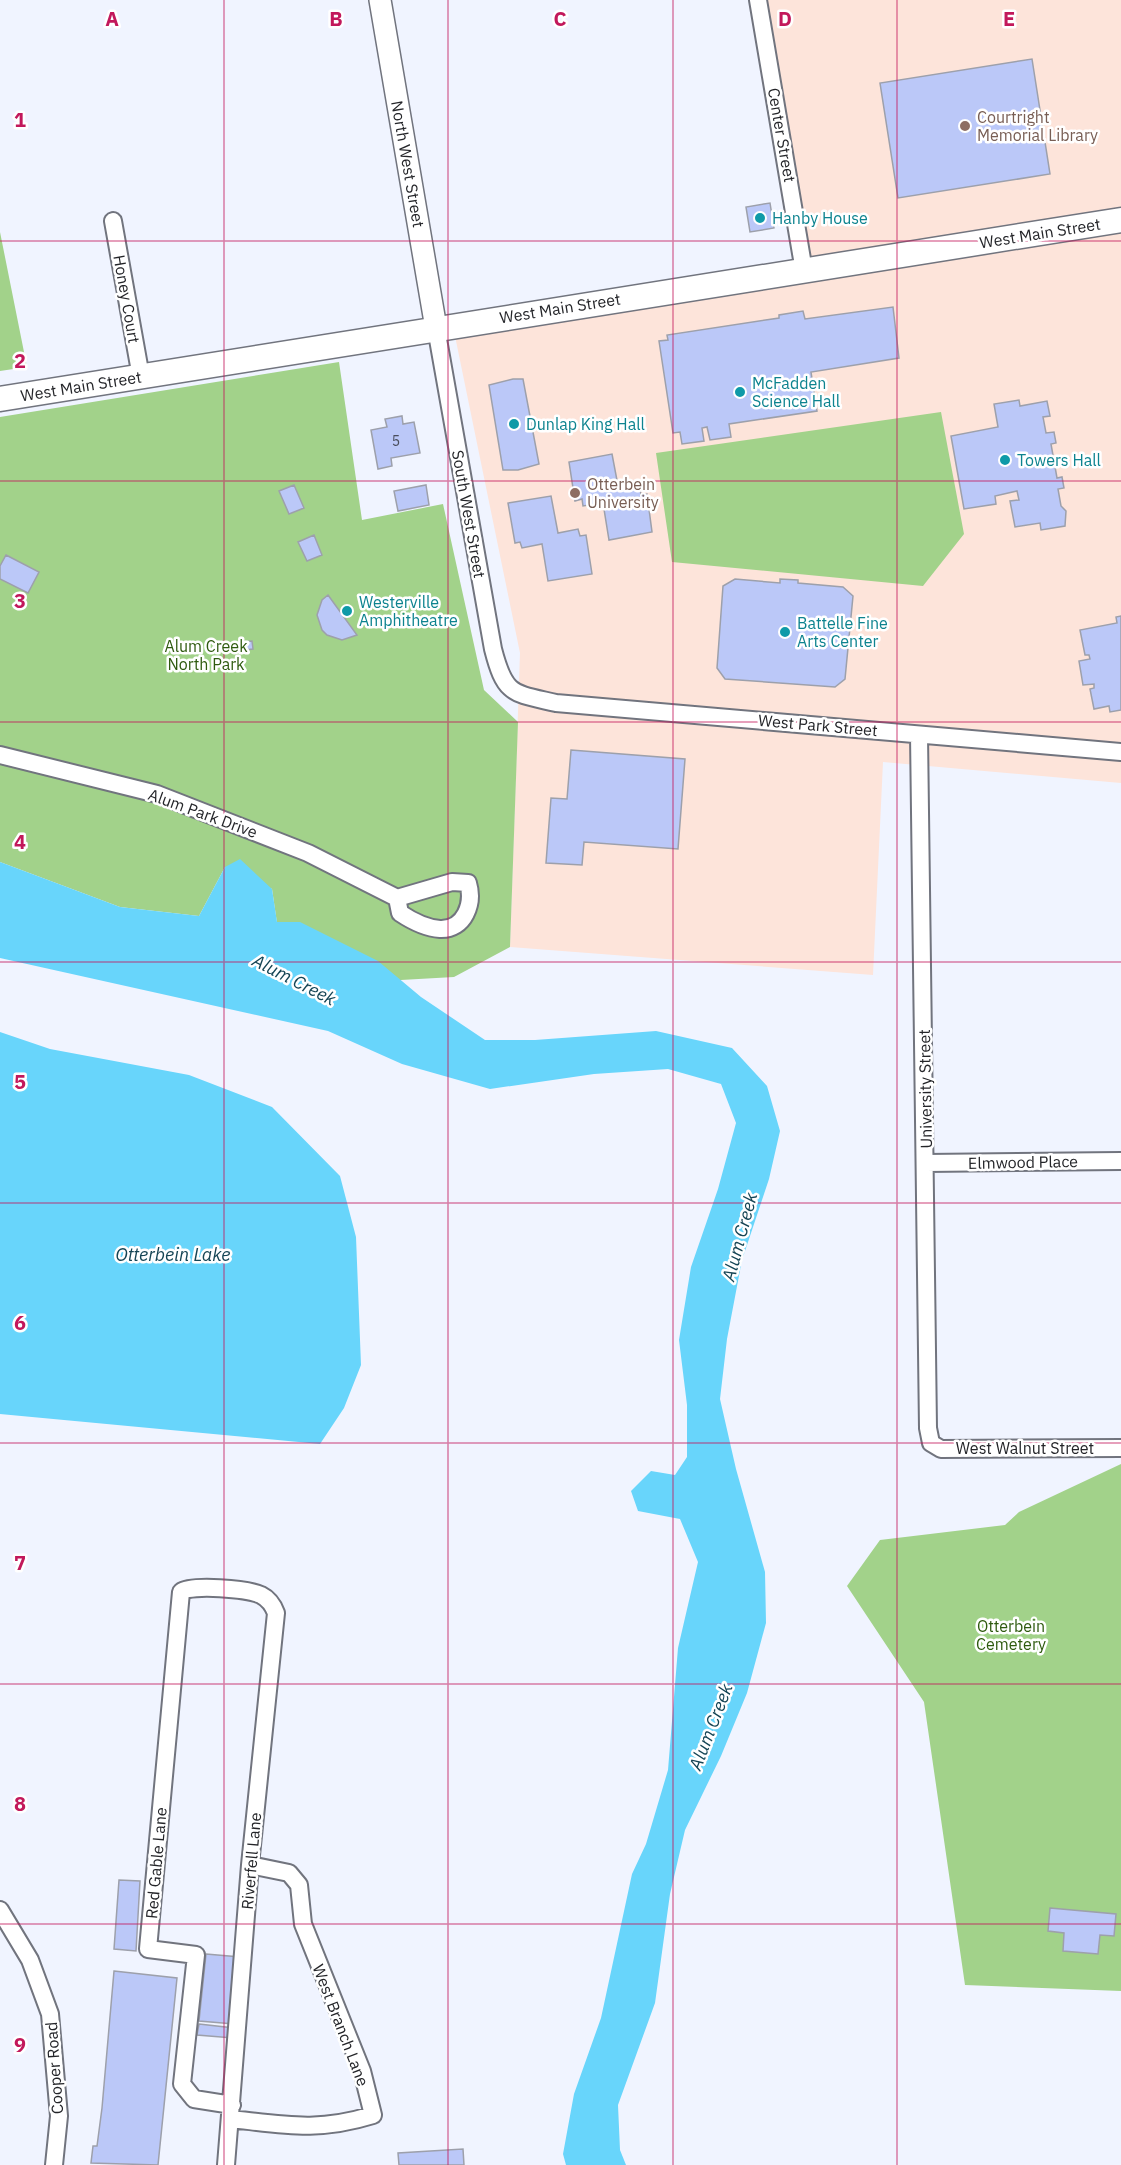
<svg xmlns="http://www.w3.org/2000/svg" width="1121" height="2165" viewBox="0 0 1121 2165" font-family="'IBM Plex Sans',sans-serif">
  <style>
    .education { fill: #fde4da }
    .green { fill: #a2d28a }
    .water { fill: #68d5fb }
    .building { fill: #bbc8f8; stroke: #9da0ab; stroke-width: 1.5 }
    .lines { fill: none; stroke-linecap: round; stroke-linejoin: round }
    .minor-casing { stroke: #71747e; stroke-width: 20 }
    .tertiary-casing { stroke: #71747e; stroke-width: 24 }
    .secondary-casing { stroke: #71747e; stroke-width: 27 }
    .minor { stroke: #fff; stroke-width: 16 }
    .tertiary { stroke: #fff; stroke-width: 21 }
    .secondary { stroke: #fff; stroke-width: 24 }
    .grid { fill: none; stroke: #c2185b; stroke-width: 1.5; stroke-opacity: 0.55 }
    .education-dot { fill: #8d6e63; stroke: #fff; stroke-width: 2 }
    .culture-dot { fill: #0f9aa8; stroke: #fff; stroke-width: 2 }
    .labels { text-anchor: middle; stroke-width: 5; stroke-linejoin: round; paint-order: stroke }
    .number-label { font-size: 14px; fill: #4a4e5d }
    .education-label { font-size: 16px; fill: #785e54; stroke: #fff; text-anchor: start }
    .street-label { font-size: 16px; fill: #242529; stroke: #fff }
    .culture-label { font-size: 16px; fill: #0d838f; stroke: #fff; text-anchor: start }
    .park-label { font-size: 16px; fill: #2e5a0e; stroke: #fff }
    .water-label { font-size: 18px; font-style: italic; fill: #154555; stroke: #fff }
    .grid-label { font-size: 20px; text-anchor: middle; font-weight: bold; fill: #c2185b; stroke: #fff; stroke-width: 5; stroke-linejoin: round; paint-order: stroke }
  </style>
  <rect width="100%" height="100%" fill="#f0f4ff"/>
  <path class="education" d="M750,0H1121V783L883,762L873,975L510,947L520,653L455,336L796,280Z"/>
  <path class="green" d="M0,232L27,367L0,371Z
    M339,362L362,520L443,504L484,690L518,722L510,947L454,977L312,985L277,923L272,889L225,867L199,916L120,907L0,862V417Z
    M941,412L964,534L923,586L672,562L656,453Z
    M1121,1464V1991L965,1985L924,1702L847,1586L880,1540L1005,1525L1019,1512Z"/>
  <path class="water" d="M240,859L272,889L277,922H300L378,961L421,997L485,1040H535L656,1031L732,1048L767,1086L780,1131L769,1179L742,1260L727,1339L720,1399L736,1469L765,1572L766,1623L747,1693L721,1756L685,1830L670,1894L655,2003L618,2105L620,2150L626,2165H566L563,2154L574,2094L601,2018L632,1874L646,1844L668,1770L678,1648L698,1562L680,1519L638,1511L631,1491L651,1471L675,1475L687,1457V1405L679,1340L691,1267L718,1189L736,1123L721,1084L668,1069L594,1074L490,1089L402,1064L328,1031L0,958V862L120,907L199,916L225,867Z
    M0,1032L50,1049L189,1075L272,1107L340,1176L356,1237L361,1365L344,1408L320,1444L0,1414Z"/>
  <path class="building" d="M1032,59L1050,174L898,198L880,83Z
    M770,203L774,228L750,232L746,207Z
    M893,307L899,358L811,372L817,411L729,424L731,437L710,440L707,427L702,428L704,441L682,444L680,432L673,433L659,341L668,340L667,335L779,318V315L803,311L805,319Z
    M513,379H523L539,464L518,470H503L489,385Z
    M1019,400L1020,406L1047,401L1050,416L1043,417L1046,433L1054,432L1056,443L1051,444L1057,478L1062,477L1064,488L1058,489L1061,506L1066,511L1065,526L1041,530L1040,523L1015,527L1010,501L1019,500L1017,491L995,496L996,504L964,509L951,436L998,427L994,404Z
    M402,416L403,424L414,422L420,453L391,458L392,466L378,469L371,430L387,427L385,419Z
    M612,454L619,491L640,488L641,495L647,494L652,532L609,540L603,503L583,506L582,499L575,501L569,462Z
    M294,485L304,508L289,514L279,491Z
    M426,485L429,505L398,511L394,491Z
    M551,496L558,533L578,529L580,536L586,535L592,574L548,581L542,544L522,548L520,542L515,543L508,503Z
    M314,535L322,555L307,561L298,542Z
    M6,555L39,572L28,593L0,579V566Z
    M735,579L780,583V579L798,580V583L843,587L853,596L845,679L835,687L725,679L717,668L723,586Z
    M328,595L357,635L342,640L327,635L322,630L317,615L322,600Z
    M1121,616V710L1110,712L1109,706L1094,709L1090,689L1094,688V684L1083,685L1079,661L1090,659L1089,655H1085L1080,630L1117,623L1116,617Z
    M252,641L253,649L244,650L243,642Z
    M571,750L685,759L678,849L584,842L582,865L546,863L551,798L567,799Z
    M119,1880L140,1881L136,1951L114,1949Z
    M1050,1908L1116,1914L1114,1936L1100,1935L1098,1954L1063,1951L1064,1933L1048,1931Z
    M206,1954L240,1957L234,2024L199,2021Z
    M114,1971L177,1978L158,2165L91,2163L93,2146H97L102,2108Z
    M199,2024L234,2028L233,2038L197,2035Z
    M463,2149L464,2165H399L398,2153Z"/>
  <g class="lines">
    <g class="minor-casing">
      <path id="minor" d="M758,0L804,271
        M113,221L141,377
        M436,328L493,649C505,696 513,693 556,703L1121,752
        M919,735L928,1428L931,1443L941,1449L1121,1448
        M0,755L157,794L308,853L397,898L452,882L468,883C474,903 465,930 440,929C425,928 412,921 400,913L397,898
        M926,1163L1121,1161
        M0,1910L30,1960L50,2014L59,2116L54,2165
        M231,2119C286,2125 318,2132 373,2115L362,2071L303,1924L299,1885L289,1873L250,1865
        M226,2165L250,1865L276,1613C273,1605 269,1599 261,1595C248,1589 191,1584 181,1592L148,1949L196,1955L182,2084L194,2099L232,2105"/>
    </g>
    <g class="tertiary-casing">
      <path id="tertiary" d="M380,0L436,328"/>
    </g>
    <g class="secondary-casing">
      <path id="secondary" d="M0,399L1121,220"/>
    </g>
    <use href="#minor" class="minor"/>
    <use href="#tertiary" class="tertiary"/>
    <use href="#secondary" class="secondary"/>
  </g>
  <path class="grid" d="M224,0V2165M448,0V2165M673,0V2165M897,0V2165M0,241H1121M0,481H1121M0,722H1121M0,962H1121M0,1203H1121M0,1443H1121M0,1684H1121M0,1924H1121"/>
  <g class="education-dot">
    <circle cx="965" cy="126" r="6"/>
    <circle cx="575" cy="493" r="6"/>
  </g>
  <g class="culture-dot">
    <circle cx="760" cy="218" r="6"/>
    <circle cx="740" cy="392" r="6"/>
    <circle cx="514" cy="424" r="6"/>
    <circle cx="1005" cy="460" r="6"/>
    <circle cx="347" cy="611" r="6"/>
    <circle cx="785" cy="632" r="6"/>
  </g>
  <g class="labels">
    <g class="number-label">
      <text x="396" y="446">5</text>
    </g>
    <g class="education-label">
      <text x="977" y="123">Courtright<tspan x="977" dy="18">Memorial Library</tspan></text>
      <text x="587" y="490">Otterbein<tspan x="587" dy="18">University</tspan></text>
    </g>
    <g class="street-label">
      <text transform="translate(782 135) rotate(80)" y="6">Center Street</text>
      <text transform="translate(408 164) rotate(80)" y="6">North West Street</text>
      <text transform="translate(1040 233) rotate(-9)" y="6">West Main Street</text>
      <text transform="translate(127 299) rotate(80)" y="6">Honey Court</text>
      <text transform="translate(560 308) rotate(-9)" y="6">West Main Street</text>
      <text transform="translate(81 386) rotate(-9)" y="6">West Main Street</text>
      <text transform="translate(469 514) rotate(80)" y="6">South West Street</text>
      <text transform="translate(818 725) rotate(5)" y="6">West Park Street</text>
      <text transform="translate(203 813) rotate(20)" y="6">Alum Park Drive</text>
      <text transform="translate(925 1089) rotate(-91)" y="6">University Street</text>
      <text transform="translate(1023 1162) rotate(-1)" y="6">Elmwood Place</text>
      <text x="1025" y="1454">West Walnut Street</text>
      <text transform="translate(251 1861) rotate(-85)" y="6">Riverfell Lane</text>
      <text transform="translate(156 1863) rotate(-85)" y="6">Red Gable Lane</text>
      <text transform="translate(341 2025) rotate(69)" y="6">West Branch Lane</text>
      <text transform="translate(54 2068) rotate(-94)" y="6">Cooper Road</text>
    </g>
    <g class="culture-label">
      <text x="772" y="224">Hanby House</text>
      <text x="752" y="389">McFadden<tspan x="752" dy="18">Science Hall</tspan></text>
      <text x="526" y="430">Dunlap King Hall</text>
      <text x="1017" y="466">Towers Hall</text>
      <text x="359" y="608">Westerville<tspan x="359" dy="18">Amphitheatre</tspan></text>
      <text x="797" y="629">Battelle Fine<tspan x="797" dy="18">Arts Center</tspan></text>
    </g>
    <g class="park-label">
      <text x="206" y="652">Alum Creek<tspan x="206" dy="18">North Park</tspan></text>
      <text x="1011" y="1632">Otterbein<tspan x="1011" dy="18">Cemetery</tspan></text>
    </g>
    <g class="water-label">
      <text transform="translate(294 980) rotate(27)" y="6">Alum Creek</text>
      <text transform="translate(740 1237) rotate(-75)" y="6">Alum Creek</text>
      <text x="173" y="1261">Otterbein Lake</text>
      <text transform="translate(711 1727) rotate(-69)" y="6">Alum Creek</text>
    </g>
  </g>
  <g class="grid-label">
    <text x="112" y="26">A</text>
    <text x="336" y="26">B</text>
    <text x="560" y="26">C</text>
    <text x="785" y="26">D</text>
    <text x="1009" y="26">E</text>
    <text x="20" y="127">1</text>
    <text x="20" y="368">2</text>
    <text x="20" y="608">3</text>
    <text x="20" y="849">4</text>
    <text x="20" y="1089">5</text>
    <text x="20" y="1330">6</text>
    <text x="20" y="1570">7</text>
    <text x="20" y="1811">8</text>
    <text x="20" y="2052">9</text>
  </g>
</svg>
